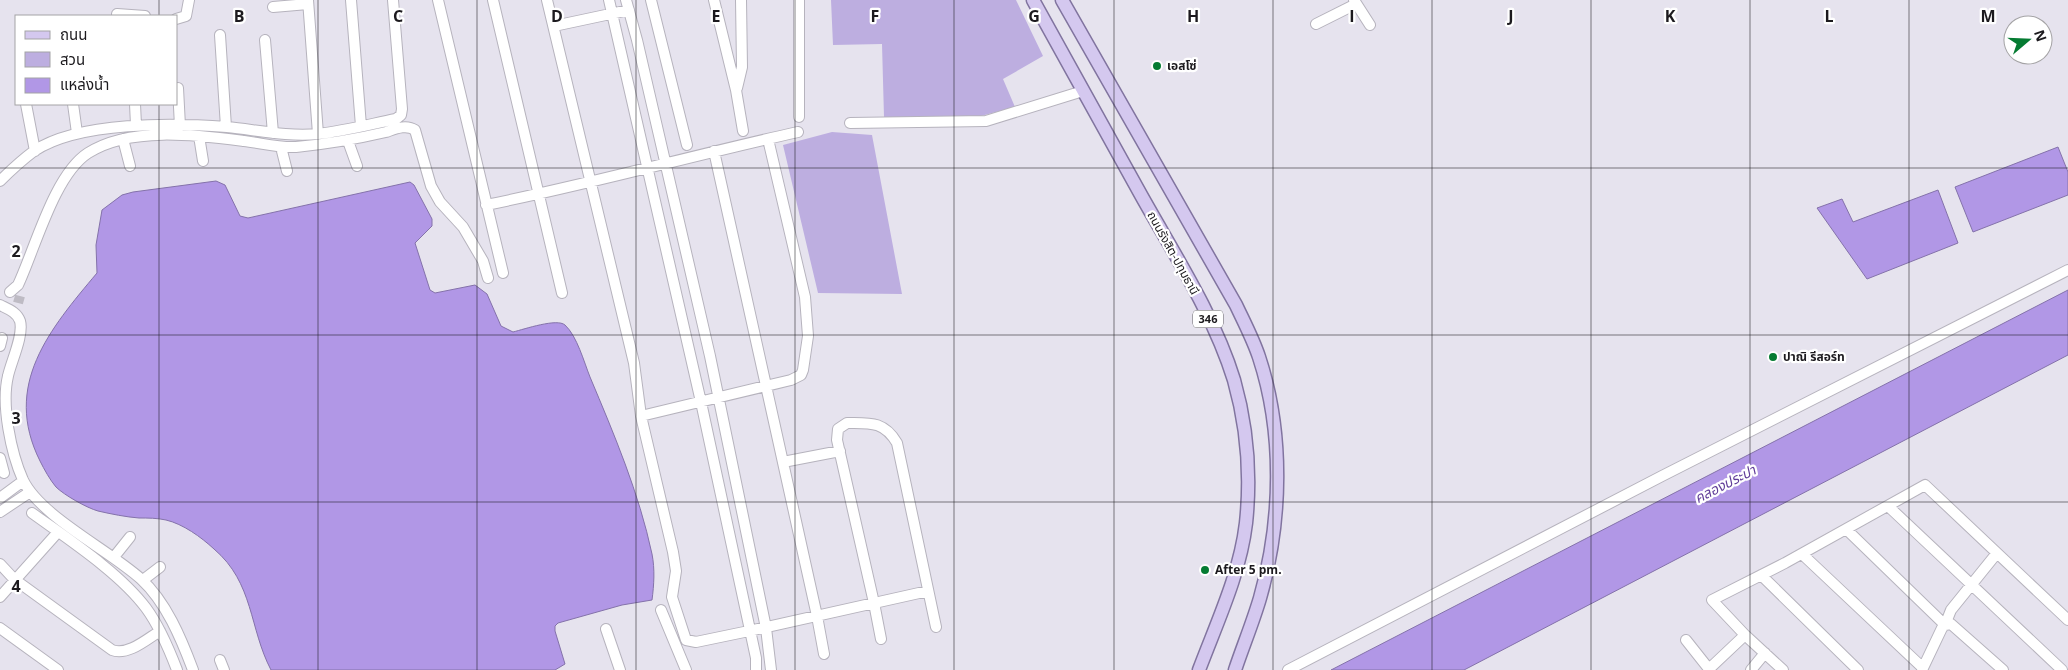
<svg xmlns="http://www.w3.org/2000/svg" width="2068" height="670" viewBox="0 0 2068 670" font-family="'Open Sans','Noto Sans Thai',sans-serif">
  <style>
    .green { fill: #bdaee0 }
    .water { fill: #b197e6; stroke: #8472aa }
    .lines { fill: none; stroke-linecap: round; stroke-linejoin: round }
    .minor-tunnel { stroke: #bebbc4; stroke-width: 10; stroke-dasharray: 10 5; stroke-linecap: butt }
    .minor-casing { stroke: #b6b3bd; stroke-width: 12 }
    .major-casing { stroke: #81749f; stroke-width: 15 }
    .minor { stroke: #fff; stroke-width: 10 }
    .major { stroke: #d4c8ef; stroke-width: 12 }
    .grid { fill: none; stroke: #1c1a1e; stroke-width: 1; stroke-opacity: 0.55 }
    .poi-dot { fill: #057b32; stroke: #fff; stroke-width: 2 }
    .labels { text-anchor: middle; stroke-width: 4.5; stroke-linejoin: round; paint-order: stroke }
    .shield { fill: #fff; stroke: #605f62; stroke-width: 1 }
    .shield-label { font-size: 11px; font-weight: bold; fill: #1c1a1e }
    .poi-label { font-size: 12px; font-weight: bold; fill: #1c1a1e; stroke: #fff; text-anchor: start }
    .street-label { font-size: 12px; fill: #1c1a1e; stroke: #fff }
    .water-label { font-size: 14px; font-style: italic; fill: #603c98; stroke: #fff }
    .grid-label { font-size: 16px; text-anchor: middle; font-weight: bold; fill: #1c1a1e; stroke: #fff; stroke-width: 4.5; stroke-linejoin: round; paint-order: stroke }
  </style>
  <rect width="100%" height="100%" fill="#e6e3ee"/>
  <path class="green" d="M831,0H1016L1043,56L1003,79L1015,107L973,118L884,117L882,44L833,45Z
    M832,132L872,135L902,294L818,293L783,145Z"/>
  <path class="water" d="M2058,147L2068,172V195L1973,232L1955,187Z
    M216,181L225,185L240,216L248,218L410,182L414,185L432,219V226L415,243L430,290L435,293L475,285L487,294L501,326L513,332C525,329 557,318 565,325C577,336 584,362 590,377C614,434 639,493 652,554C655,569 654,585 652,600L622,605L558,623L555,626V631L565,664L555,670H271C249,628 254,583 214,549C201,537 183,524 166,520C157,518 148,518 139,518C126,517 111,514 98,511C87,508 64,495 56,487C50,480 44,469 40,461C2,385 50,329 97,273L96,245L102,210L122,195L133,192Z
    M1938,190L1958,243L1867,279L1817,208L1842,199L1853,222Z
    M2068,290V355L1464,670H1331Z"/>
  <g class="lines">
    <path class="minor-tunnel" d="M18,303L20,296"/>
    <g class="minor-casing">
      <path id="minor" d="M308,0L318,134
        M351,0L361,126
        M438,0L503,273
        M493,0L562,293
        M547,0L634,363L641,416L673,552L676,571L672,597L686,640L696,642L749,631L928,591
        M609,0L701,402L756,658V670
        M626,0L637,40L710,356L766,628L771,670
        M651,0L687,145
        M714,0L736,90L743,131
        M1354,0L1370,25
        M273,7L308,4
        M117,14L145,16
        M176,19L186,16L189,0
        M1316,24L1356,4
        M554,26L629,10
        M220,35L226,127
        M265,40L273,133
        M178,88L180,126
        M737,88L742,67L741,0
        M26,104L35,151
        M73,104L77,133
        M135,104L136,125
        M799,117V0
        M850,123L986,121L1083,91
        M199,136L203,161
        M123,139L130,166
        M348,141L357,166
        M281,147L287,171
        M714,151L817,616L824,654
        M0,181C10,171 22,160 34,151C79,121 174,123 227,127C257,130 288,137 318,134C344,131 371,124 396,119L401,115L402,109L393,0
        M486,205C591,184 694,155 798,132
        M10,292L18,285C35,249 54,175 88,153C130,126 197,135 244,141C261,143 279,148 296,147C327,144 356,139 386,132C395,129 406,124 415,130L431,186L440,202L463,227L483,261L488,278
        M0,305C8,309 17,312 20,321C24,335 11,362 8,376C1,405 11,453 23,480C40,516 109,550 141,579C166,602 181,638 193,670
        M0,346L2,338
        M641,416L791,380L801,375L803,370L808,336L805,297L768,139
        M0,458L4,473
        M783,462L840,451
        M0,498L23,481
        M1888,506L2062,670
        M0,512L30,492
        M32,513C68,539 120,573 146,608C160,627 169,649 177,670
        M1846,529L1945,625L1951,610L1997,553
        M1802,554L1923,668
        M114,557L130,537
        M0,564L14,579L112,650C128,656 147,639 160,631
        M1761,575L1858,670
        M143,580L160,567
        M0,597L58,532
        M661,610L686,670
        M0,628L58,670
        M606,629L620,670
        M1745,635L1712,600L1785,563L1925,485L2068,620
        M881,639L874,603L837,440L838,429L847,423C870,423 884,421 897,443L936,627
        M1686,640L1709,669L1745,635L1783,670
        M220,660L224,670
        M1288,670L1662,476L2068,270
        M1751,670L1765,653
        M1922,670L1942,628L1945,625L1951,624L2003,670"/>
    </g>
    <g class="major-casing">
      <path id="major" d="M1033,0C1069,65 1105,130 1141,195C1174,254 1214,315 1234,380C1247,426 1251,476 1246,523C1240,574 1217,622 1199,670
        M1062,0L1236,305C1244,322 1253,339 1259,357C1284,433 1282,521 1260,598C1253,622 1243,646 1235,670"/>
    </g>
    <use href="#minor" class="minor"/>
    <use href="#major" class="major"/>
  </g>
  <path class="grid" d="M159,0V16M318,0V670M477,0V670M636,0V670M795,0V670M954,0V670M1114,0V670M1273,0V670M1432,0V670M1591,0V670M1750,0V670M1909,0V670M159,104V670M0,168H2068M0,335H2068M0,502H2068"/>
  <g class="poi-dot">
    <circle cx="1157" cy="66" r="5"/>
    <circle cx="1773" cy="357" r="5"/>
    <circle cx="1205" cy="570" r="5"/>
  </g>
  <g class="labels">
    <rect class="shield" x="1193" y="310.5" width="30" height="17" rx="4"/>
    <g class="shield-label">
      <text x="1208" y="323">346</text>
    </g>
    <g class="poi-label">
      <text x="1167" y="70">เอสโซ่</text>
      <text x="1783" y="361">ปาณิ รีสอร์ท</text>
      <text x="1215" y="574">After 5 pm.</text>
    </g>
    <g class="street-label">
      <text transform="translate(1173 253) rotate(61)" y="4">ถนนรังสิต-ปทุมธานี</text>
    </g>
    <g class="water-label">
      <text transform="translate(1725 484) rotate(-27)" y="5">คลองประปา</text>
    </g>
  </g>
  <g class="grid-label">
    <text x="239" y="22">B</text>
    <text x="398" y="22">C</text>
    <text x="557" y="22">D</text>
    <text x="716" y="22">E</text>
    <text x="875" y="22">F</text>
    <text x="1034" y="22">G</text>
    <text x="1193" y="22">H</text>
    <text x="1352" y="22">I</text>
    <text x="1511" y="22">J</text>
    <text x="1670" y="22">K</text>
    <text x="1829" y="22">L</text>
    <text x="1988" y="22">M</text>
    <text x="16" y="257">2</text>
    <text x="16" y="424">3</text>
    <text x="16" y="592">4</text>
  </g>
  <rect x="15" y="15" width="162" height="90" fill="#ffffff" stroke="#a4a3a5"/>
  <rect x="25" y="31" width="25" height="8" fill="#d4c8ef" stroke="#a4a3a5"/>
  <text x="60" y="40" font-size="15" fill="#1c1a1e">ถนน</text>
  <rect x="25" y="52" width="25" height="15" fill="#bdaee0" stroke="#a4a3a5"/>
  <text x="60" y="65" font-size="15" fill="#1c1a1e">สวน</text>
  <rect x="25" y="78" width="25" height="15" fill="#b197e6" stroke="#a4a3a5"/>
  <text x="60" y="90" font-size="15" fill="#1c1a1e">แหล่งน้ำ</text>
  <g transform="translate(2028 40) rotate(71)"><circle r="24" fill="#ffffff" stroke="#a4a3a5"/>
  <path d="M0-4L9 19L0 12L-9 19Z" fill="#057b32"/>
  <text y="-8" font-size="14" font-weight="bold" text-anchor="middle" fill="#1c1a1e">N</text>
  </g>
</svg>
